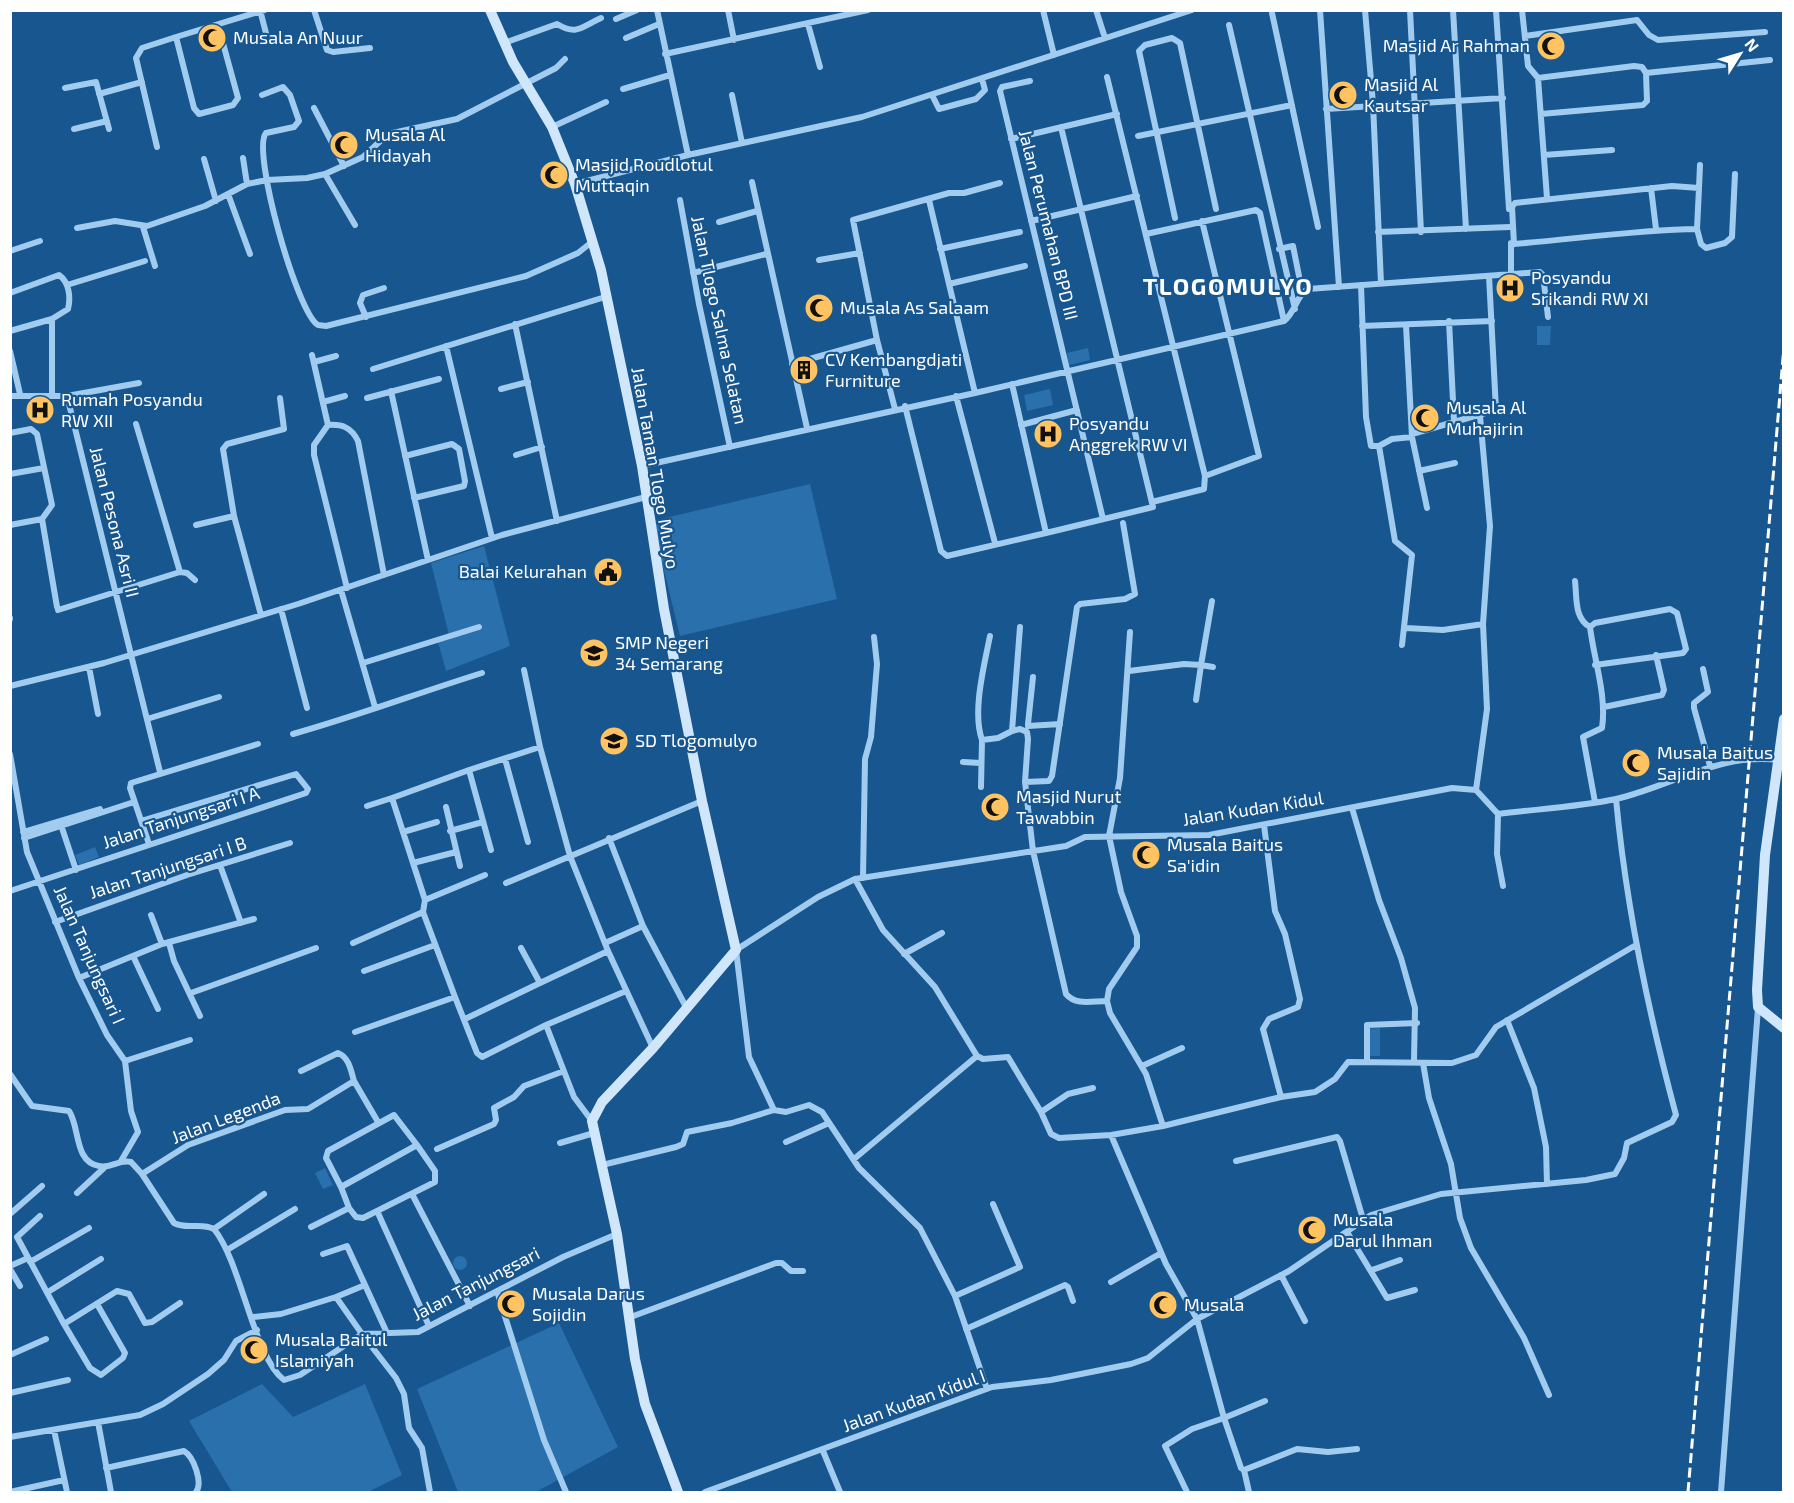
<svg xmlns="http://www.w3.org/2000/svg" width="1794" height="1503" viewBox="0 0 1794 1503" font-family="'Exo 2',sans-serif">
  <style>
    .green { fill: #2970ad }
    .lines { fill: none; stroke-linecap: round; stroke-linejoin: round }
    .street { stroke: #a2ccef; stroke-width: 6 }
    .secondary { stroke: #d0e6fb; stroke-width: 10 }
    .rail { stroke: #fff; stroke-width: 3; stroke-dasharray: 10 4.5; stroke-linecap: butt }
    .labels { text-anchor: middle; stroke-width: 4.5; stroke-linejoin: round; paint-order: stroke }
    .poi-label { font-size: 18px; fill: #fff; stroke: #17568e; text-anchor: start }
    .street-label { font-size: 18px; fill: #fff; stroke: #17568e }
    .district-label { font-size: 24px; font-weight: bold; letter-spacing: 1.5px; fill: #fff; stroke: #17568e }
  </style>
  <rect width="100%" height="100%" fill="#17568e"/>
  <path class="green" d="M1537,326H1551L1550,345H1537Z
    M1088,348L1090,360L1069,365L1067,353Z
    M1050,389L1053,405L1027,411L1024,395Z
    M810,484L837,599L680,636L652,521Z
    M484,546L510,646L446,671L438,642L450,639L431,563Z
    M95,847L99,857L79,865L75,855Z
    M1380,1028V1056H1369L1368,1029Z
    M325,1168L333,1185L323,1189L315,1173Z
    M453 1263a7 7 0 1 1 14 0a7 7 0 1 1-14 0Z
    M559,1323L618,1447L536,1492H458L417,1389Z
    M262,1384L293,1417L365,1384L402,1475L368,1492H232L189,1421Z"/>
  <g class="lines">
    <path class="street" d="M260,10L267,37
      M314,10L327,50L333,52L370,48
      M657,10L688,155
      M728,10L734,40
      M1043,10L1054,55
      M1096,10L1105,38
      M1320,10L1339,287
      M1365,10L1373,104L1381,283
      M1410,10L1421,232
      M1453,10L1466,229
      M1496,10L1509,209
      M1522,10L1528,66L1538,78L1547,198
      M1272,13L1318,227
      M616,19L637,10
      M808,24L820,67
      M218,25L238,98L233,105L199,114L194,108L176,37L265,10
      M1229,25L1295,309
      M1525,36L1637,20L1649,35L1658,40L1765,32
      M626,38L659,24
      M504,43L557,24C577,36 581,27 601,18
      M665,54L868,10
      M1107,77L1205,476L1204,489L1152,502
      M1538,78L1634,66L1642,67L1646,73
      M1030,81L1002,87L1000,91L1103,519
      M65,88L96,82L109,129
      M623,89L670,75
      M99,94L142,82
      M262,95L283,87L290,95L299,121L294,127L266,133C251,150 297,313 318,325L326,326L526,276L578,253L593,241
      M732,95L742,143
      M932,95L939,109L976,99L985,90L982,79
      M314,108L344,166
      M1326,109L1503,98
      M1541,114L1643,105L1647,101L1646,73L1770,60
      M552,127L606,102
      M74,129L107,121
      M1138,136L1292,105
      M1011,139L1117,114
      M157,147L136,58L142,48L176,37
      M1544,155L1612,150
      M243,158L247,184
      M204,159L216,201
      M325,174L355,225
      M752,182L807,428
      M575,184L688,155L862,117L1192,10
      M1651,188L1656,229
      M1699,188L1700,165
      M228,194L250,254
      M680,200L699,304L730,447
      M929,200L975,393
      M1175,218L1139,51L1145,45L1172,38L1180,43L1216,209
      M1031,221L1137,196
      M1202,221L1259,456L1205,476
      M719,222L757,211
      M143,227L155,266
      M77,228L115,221L147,226L205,206L247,184L267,180L307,178L325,174L363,157L388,134L457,119L556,68L565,59
      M1697,229L1701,244L1706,248L1725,243L1732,237L1735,174
      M1378,232L1510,227
      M1146,234L1256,210L1260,213L1284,321
      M1512,245L1514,244C1575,239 1636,230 1697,229L1699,188L1672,186L1515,203L1512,207L1514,244
      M940,249L1020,232
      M1279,249L1293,246L1299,276
      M10,251L40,241
      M819,260L860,253
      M1511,272V243
      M693,273L766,254
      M949,284L1025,266
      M67,285L145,261
      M1361,285L1366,417L1371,446H1379L1392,439L1412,437
      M10,293L59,275C69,282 71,297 68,309L52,319L10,331
      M366,317L360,303L363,295L384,288
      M1449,321L1454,421
      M515,324L557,521
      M1406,325L1412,437L1427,508
      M1362,326L1492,321
      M446,346L492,538
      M10,351L20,394
      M312,355L328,425
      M314,362L336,356
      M792,364L877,340
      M373,369L605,297
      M501,389L528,382
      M391,391L428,560
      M52,394V319
      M10,396H67L160,772
      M67,396L139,383
      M956,396L995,543
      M367,398L439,379
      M323,402L345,396
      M905,406L941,551L947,556L1046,533L1012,384
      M895,409L877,340L853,220L949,193H964L1000,183
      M136,424L180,572
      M1021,425L1077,410
      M10,433L31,429L37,434L52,505L42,519L10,525
      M1412,434L1496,410L1489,276
      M1379,446L1395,541L1412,555L1402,645
      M516,455L542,447
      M405,456L452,444L459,449L465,481L464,486L414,498
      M642,466L975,393L1284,321C1296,312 1296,295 1308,289L1540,272L1543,275L1548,317
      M1419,471L1455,463
      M10,474L44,468
      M42,519L57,607
      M196,525L234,516
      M1046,533L1153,507L1061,127
      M1575,581C1577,598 1574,618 1590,627
      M347,588L314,455V445L328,425C342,424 351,427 358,441L384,575
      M341,590L375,707
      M281,609L307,708
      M58,610L180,572L187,573L195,580
      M261,615L234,516L223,449L227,444L284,429L280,398
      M10,618V619
      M1020,627L1012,731L1020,729L1027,732L1028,739L1025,782L1033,851L1066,994C1076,1006 1092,1001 1107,1001
      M1406,628L1443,630L1483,624
      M1130,632L1120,778L1109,836L1121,892L1137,936V947L1109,989L1107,1001L1110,1013L1146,1074L1163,1126
      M990,636C984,666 972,712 982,740L998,738L1012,731
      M363,663L479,627
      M89,667L98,714
      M1703,669L1708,692L1694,703V708L1710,766
      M524,670L540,747
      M1129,671L1184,664L1201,665L1212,601
      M10,686L104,663L298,604L502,535L646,497
      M1196,700L1201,665L1213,667
      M1604,707L1662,695L1664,690L1656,655
      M147,719L219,697
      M1028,724L1033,677
      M1028,726L1060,724
      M293,734C357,716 418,693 482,673
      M10,754L27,852L79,978L107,1035L125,1061L131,1111L138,1132L121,1161
      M505,759L528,842
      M963,762L981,763
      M469,770L392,798L425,900L485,875
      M1025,782L1049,781L1052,776L1077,607L1080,604L1125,599L1135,594L1123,523
      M981,787L982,740
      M1476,790L1487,709L1483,624L1490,526L1480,416
      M1595,802L1583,737L1602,728C1607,696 1594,660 1590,627L1595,623L1670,609L1677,613L1686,649L1683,653L1595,665
      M367,806L392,798
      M446,807L460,866
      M1352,808L1379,900L1401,958L1415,1008L1414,1061
      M1498,814L1497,854L1503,886
      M60,822L76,870
      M1264,825L1275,911L1285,934L1300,999L1298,1007L1269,1019L1263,1029L1281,1097
      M450,831L483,822
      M23,832L100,809
      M403,832L437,822
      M24,838L134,802
      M609,838L643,926L686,1007
      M149,844L130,788L131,783L258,744
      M491,850L469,770L540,747L570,856L608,951L653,1048
      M413,863L456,852
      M220,865L241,923
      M863,878L865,759L871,737L877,664L874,637
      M855,879L883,930L935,987L977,1056L983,1059L1008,1057L1041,1112L1051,1134L1059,1138L1111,1135L1163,1126L1281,1097L1315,1092L1335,1079L1348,1062L1452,1063L1476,1055L1496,1027L1636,945
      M506,883L702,801
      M10,891L306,793L308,789L296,774L141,821
      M423,912L455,997
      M151,915L162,944
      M55,922L187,875L290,843
      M169,943L174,961L200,1016
      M353,943L423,912L425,900
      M605,943L643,926
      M521,948L540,983L608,951
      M904,954L942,933
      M133,956L158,1009
      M364,971L435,945
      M79,978L162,944L254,919
      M191,993L316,948
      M465,1019L540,983
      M1507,1020L1534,1088L1546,1147L1547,1184
      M546,1025L574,1097L592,1121
      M355,1032L455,997L477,1053L482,1057L546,1025L626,991
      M125,1061L190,1040
      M1367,1062V1025L1417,1023
      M1423,1063L1429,1098L1451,1164L1460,1218L1471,1248L1524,1338L1549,1395
      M1142,1066L1182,1048
      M301,1071L338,1053C349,1057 351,1071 354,1081
      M10,1074L32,1106L69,1111C80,1127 74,1162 99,1166C110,1169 119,1159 131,1162L142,1174L174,1223C187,1230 201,1222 214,1229C242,1264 253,1356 284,1380L300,1375L362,1334L396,1378L404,1394L409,1428L422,1448L430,1492
      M1041,1112L1068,1094L1093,1088
      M1111,1135L1166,1264L1197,1319L1224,1418L1192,1429L1165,1446L1187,1492
      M786,1142L829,1123
      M560,1143L594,1133
      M437,1149L494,1124L496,1120L494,1108L514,1097L524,1086L564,1071
      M854,1159L977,1056
      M1236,1161L1337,1137L1340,1141L1363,1219
      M602,1165L676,1147L683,1144L687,1132L732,1123L774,1110
      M142,1174L188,1145L285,1110L308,1109L354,1081L378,1122
      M341,1187L326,1158L328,1151L394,1115L417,1145L341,1187L349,1208L356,1217L363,1218L435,1182V1171L417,1145
      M77,1193L105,1167
      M412,1194L470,1306
      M378,1213L429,1326
      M10,1214L42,1186
      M40,1216L17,1237L64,1324L117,1291L129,1294L145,1323L152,1322L180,1303
      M311,1227L349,1208
      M214,1229L264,1194
      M1347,1232L1387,1298L1415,1290
      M227,1250L295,1209
      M323,1254L347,1246L365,1285
      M30,1262L89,1228
      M10,1266L28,1258
      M10,1269L20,1286
      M1372,1270L1400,1260
      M1281,1275L1305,1321
      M1111,1282L1161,1253
      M497,1291L544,1440L566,1492
      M48,1292L101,1259
      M955,1296L1020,1267L993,1204
      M336,1297L365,1285L387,1333
      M253,1317L281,1314L336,1297L362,1334L418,1332L563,1257L617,1234
      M628,1318L776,1263H782L791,1271H803
      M64,1324L90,1368L101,1375L123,1358L125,1353L97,1304
      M966,1329L1065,1285L1068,1287L1073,1301
      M10,1355L46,1339
      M987,1389L955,1296L920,1228L859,1168L822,1112L809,1105L786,1112L774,1110L749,1057L736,950L818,897L855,879L1066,846L1085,837L1209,835L1452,788L1476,790L1498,814C1537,809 1578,807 1616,799C1673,786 1723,750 1784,761
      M10,1393L68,1380
      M98,1422L111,1492
      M54,1430L67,1492
      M10,1437L140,1415L163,1404L208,1374L224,1360L236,1341L257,1330
      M823,1451L840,1492
      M106,1468L184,1451C194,1457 203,1483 196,1492
      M1244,1470L1297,1449L1328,1452L1357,1449
      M10,1492L64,1480
      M705,1492L992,1387L1051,1380L1131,1364L1148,1358L1197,1319L1289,1271L1371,1215L1441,1194L1586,1180L1615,1174L1624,1158L1627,1143L1672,1122L1676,1115C1648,1011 1626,906 1616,799
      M1249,1492L1244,1470L1241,1468L1224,1418L1265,1401
      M1721,1492L1758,1008"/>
    <path class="secondary" d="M490,10L513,62L552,127L575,184L601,270L642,466L664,609L702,801L736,950L653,1048L602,1102L592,1121L617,1234L635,1359L645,1404L678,1492
      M1784,719L1765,855L1757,990L1758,1007L1784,1028"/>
    <path class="rail" d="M1688,1492L1784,346"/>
  </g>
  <defs>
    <g id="mosque-disc" transform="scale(1.5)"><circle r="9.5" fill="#ffc361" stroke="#17568e"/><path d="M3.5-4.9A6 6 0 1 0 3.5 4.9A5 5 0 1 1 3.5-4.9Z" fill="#111"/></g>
    <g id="hospital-disc" transform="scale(1.5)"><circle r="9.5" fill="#ffc361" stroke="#17568e"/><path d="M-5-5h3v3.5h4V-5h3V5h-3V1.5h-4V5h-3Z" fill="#111"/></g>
    <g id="building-disc" transform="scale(1.5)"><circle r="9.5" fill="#ffc361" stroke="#17568e"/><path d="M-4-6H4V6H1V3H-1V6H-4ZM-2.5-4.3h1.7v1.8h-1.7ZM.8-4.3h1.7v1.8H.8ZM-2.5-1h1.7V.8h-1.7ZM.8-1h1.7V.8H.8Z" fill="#111"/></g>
    <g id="civic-disc" transform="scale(1.5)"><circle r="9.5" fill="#ffc361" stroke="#17568e"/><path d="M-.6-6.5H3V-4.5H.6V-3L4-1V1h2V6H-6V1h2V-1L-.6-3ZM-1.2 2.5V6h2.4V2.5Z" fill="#111"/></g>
    <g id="school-disc" transform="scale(1.5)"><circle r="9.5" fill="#ffc361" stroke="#17568e"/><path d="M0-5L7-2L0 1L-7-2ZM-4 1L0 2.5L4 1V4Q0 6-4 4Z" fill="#111"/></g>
  </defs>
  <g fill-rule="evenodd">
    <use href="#mosque-disc" x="212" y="38"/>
    <use href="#mosque-disc" x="1551" y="46"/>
    <use href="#mosque-disc" x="1343" y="95"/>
    <use href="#mosque-disc" x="344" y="145"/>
    <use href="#mosque-disc" x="554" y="175"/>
    <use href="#hospital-disc" x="1510" y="288"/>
    <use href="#mosque-disc" x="819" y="308"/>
    <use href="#building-disc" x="804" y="370"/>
    <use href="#hospital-disc" x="40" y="410"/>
    <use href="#mosque-disc" x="1425" y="418"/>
    <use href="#hospital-disc" x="1048" y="434"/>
    <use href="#civic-disc" x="608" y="572"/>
    <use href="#school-disc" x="594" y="653"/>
    <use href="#school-disc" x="614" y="741"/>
    <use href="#mosque-disc" x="1636" y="763"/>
    <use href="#mosque-disc" x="995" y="807"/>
    <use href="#mosque-disc" x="1146" y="855"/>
    <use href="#mosque-disc" x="1312" y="1230"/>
    <use href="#mosque-disc" x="511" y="1304"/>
    <use href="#mosque-disc" x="1163" y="1305"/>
    <use href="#mosque-disc" x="254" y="1350"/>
  </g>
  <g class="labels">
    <g class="poi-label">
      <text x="233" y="44">Musala An Nuur</text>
      <text x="1530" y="52" text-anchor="end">Masjid Ar Rahman</text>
      <text x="1364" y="91">Masjid Al<tspan x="1364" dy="21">Kautsar</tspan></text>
      <text x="365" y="141">Musala Al<tspan x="365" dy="21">Hidayah</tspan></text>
      <text x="575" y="171">Masjid Roudlotul<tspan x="575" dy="21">Muttaqin</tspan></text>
      <text x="1531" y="284">Posyandu<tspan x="1531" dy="21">Srikandi RW XI</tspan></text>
      <text x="840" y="314">Musala As Salaam</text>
      <text x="825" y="366">CV Kembangdjati<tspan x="825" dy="21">Furniture</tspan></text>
      <text x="61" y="406">Rumah Posyandu<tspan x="61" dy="21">RW XII</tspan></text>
      <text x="1446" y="414">Musala Al<tspan x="1446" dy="21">Muhajirin</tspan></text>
      <text x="1069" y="430">Posyandu<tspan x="1069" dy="21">Anggrek RW VI</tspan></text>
      <text x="587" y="578" text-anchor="end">Balai Kelurahan</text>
      <text x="615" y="649">SMP Negeri<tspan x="615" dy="21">34 Semarang</tspan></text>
      <text x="635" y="747">SD Tlogomulyo</text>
      <text x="1657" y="759">Musala Baitus<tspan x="1657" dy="21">Sajidin</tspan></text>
      <text x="1016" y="803">Masjid Nurut<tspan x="1016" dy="21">Tawabbin</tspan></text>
      <text x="1167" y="851">Musala Baitus<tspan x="1167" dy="21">Sa'idin</tspan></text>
      <text x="1333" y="1226">Musala<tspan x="1333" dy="21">Darul Ihman</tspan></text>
      <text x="532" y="1300">Musala Darus<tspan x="532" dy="21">Sojidin</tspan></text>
      <text x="1184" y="1311">Musala</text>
      <text x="275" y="1346">Musala Baitul<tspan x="275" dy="21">Islamiyah</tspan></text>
    </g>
    <g class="street-label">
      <text transform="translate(1048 225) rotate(76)" y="6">Jalan Perumahan BPD III</text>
      <text transform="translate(719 320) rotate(78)" y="6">Jalan Tlogo Salma Selatan</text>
      <text transform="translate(655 468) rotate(80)" y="6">Jalan Taman Tlogo Mulyo</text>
      <text transform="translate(114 522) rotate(76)" y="6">Jalan Pesona Asri II</text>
      <text transform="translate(1253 809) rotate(-9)" y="6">Jalan Kudan Kidul</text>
      <text transform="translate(181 818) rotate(-18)" y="6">Jalan Tanjungsari I A</text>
      <text transform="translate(168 868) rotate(-18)" y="6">Jalan Tanjungsari I B</text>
      <text transform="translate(89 955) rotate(66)" y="6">Jalan Tanjungsari I</text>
      <text transform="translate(226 1118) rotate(-21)" y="6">Jalan Legenda</text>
      <text transform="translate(476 1284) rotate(-27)" y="6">Jalan Tanjungsari</text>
      <text transform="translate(914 1401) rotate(-20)" y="6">Jalan Kudan Kidul I</text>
    </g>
    <g class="district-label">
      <text x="1228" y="295">TLOGOMULYO</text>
    </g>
  </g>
  <rect width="1794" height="1503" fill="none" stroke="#ffffff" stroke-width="24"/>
  <g transform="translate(1740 54) rotate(53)" stroke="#17568e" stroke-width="4.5" paint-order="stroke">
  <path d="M0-4.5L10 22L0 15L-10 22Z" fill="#ffffff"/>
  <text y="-9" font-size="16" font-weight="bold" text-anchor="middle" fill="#ffffff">N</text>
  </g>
</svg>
